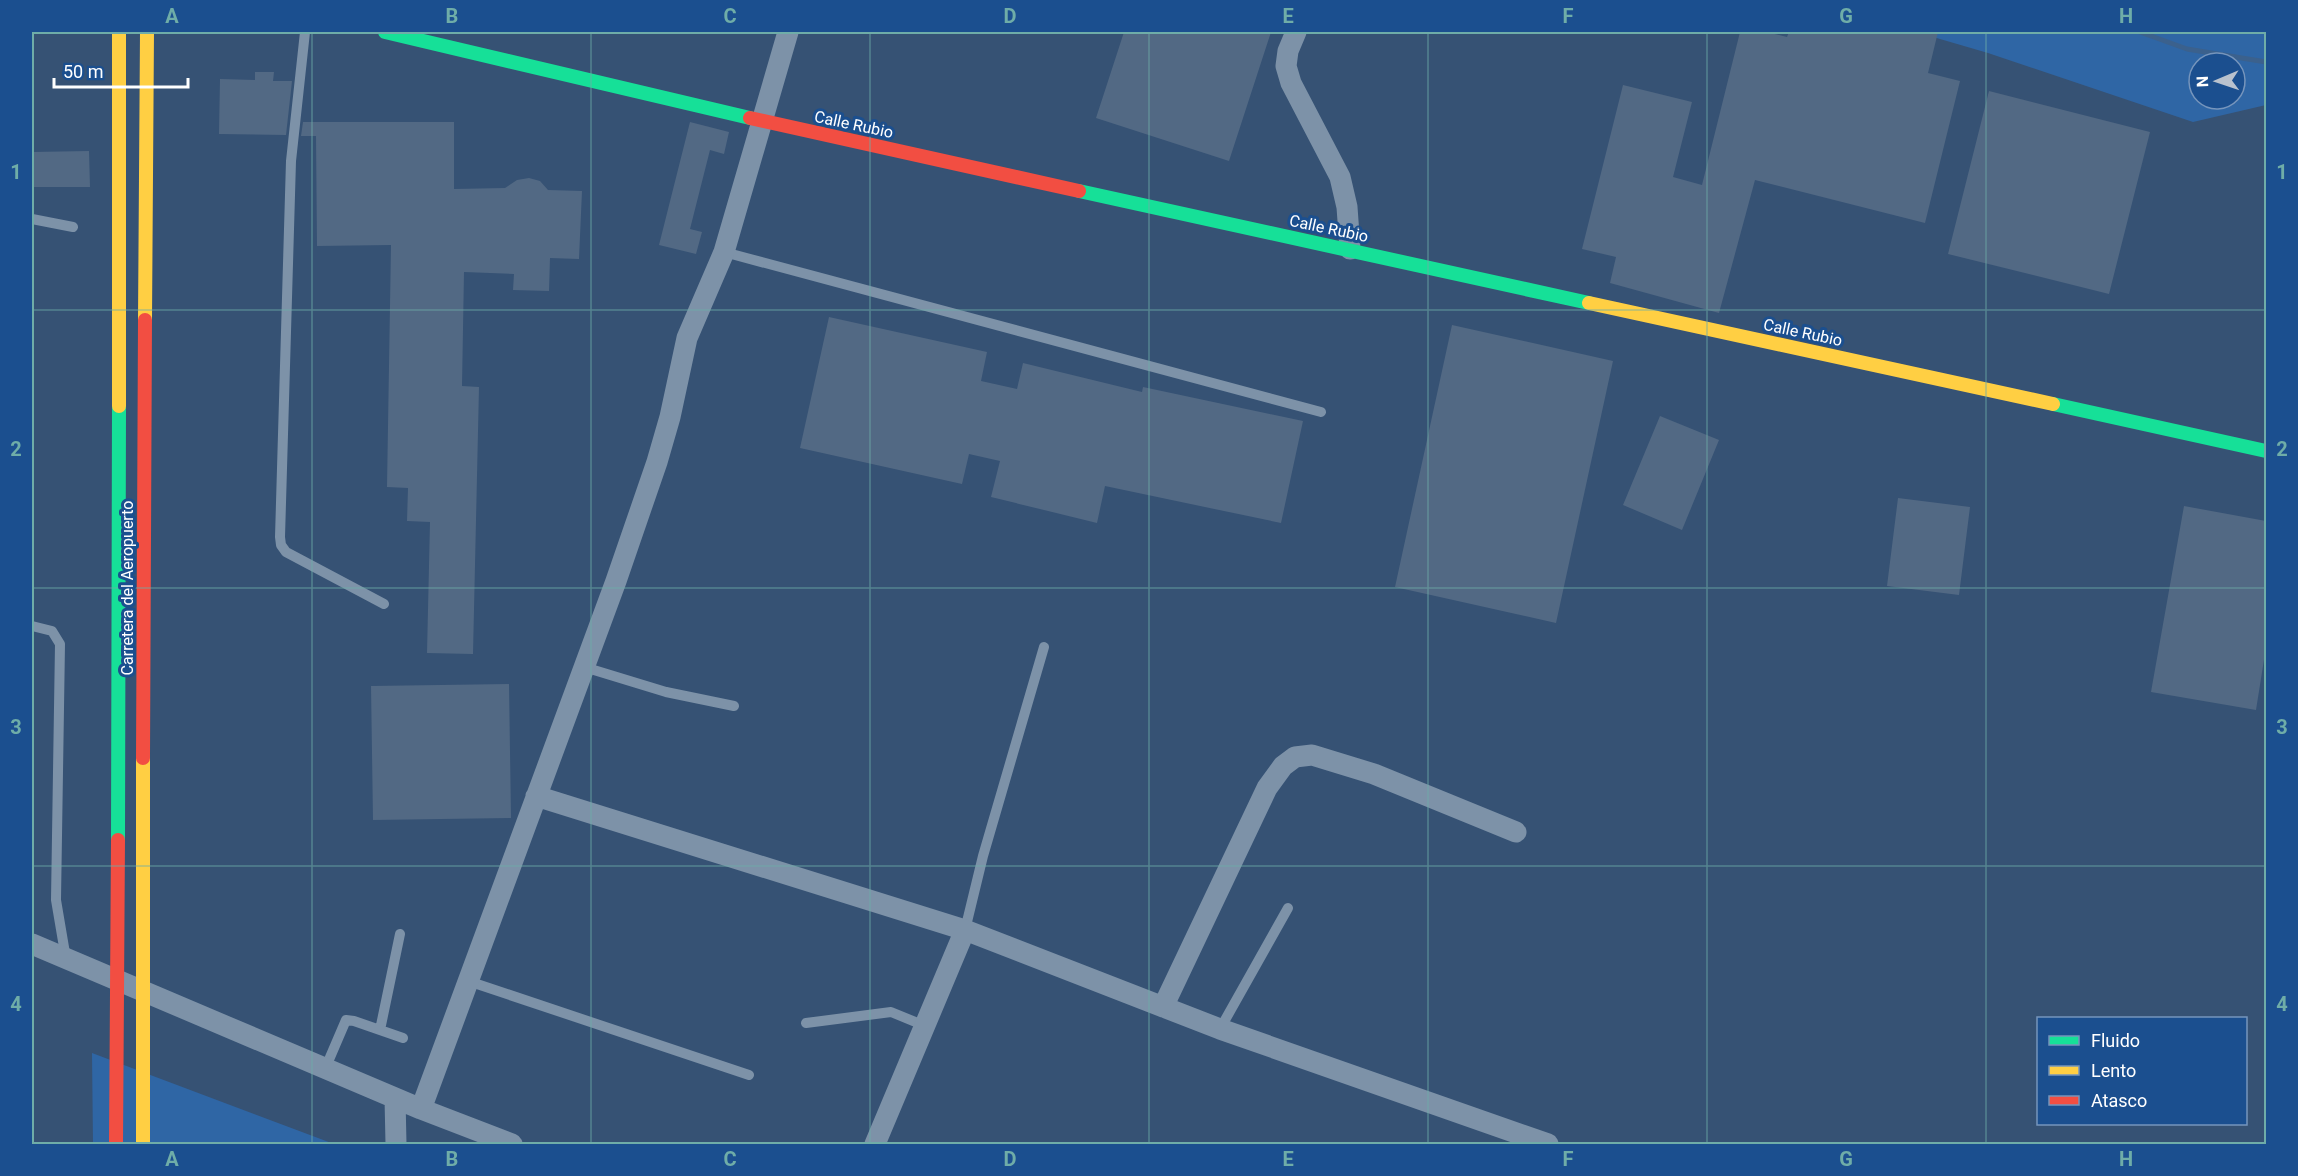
<svg xmlns="http://www.w3.org/2000/svg" width="2298" height="1176" viewBox="0 0 2298 1176" font-family="Roboto,sans-serif">
  <style>
    .green { fill: #2f66a5; fill-rule: evenodd }
    .lines { fill: none; stroke-linecap: round; stroke-linejoin: round }
    .stream { stroke: #3b618d; stroke-width: 5 }
    .building { fill: #526984 }
    .lane { stroke: #7d92a8; stroke-width: 10 }
    .street { stroke: #7d92a8; stroke-width: 21 }
    .fast { stroke: #16e098; stroke-width: 14 }
    .slow { stroke: #ffcf43; stroke-width: 14 }
    .jam { stroke: #f24e42; stroke-width: 14 }
    .grid { fill: none; stroke: #6fada8; stroke-width: 1.5; stroke-opacity: 0.55 }
    .labels { text-anchor: middle; stroke-width: 6; stroke-linejoin: round; paint-order: stroke }
    .street-label { font-size: 16px; fill: #fff; stroke: #1b4f8f }
    .neatline { fill: none; stroke: #6fada8; stroke-width: 2 }
    .grid-label { font-size: 20px; text-anchor: middle; font-weight: bold; fill: #6fada8 }
  </style>
  <rect width="100%" height="100%" fill="#365274"/>
  <path class="green" d="M1916,32H2266V105L2193,122L1988,53ZM2199,63H2235V99H2199Z
    M92,1053L334,1144H93Z"/>
  <g class="lines">
    <path class="stream" d="M2140,32L2187,49L2266,62"/>
  </g>
  <path class="building" d="M1124,32H1271L1229,161L1096,118Z
    M1740,32H1766L1787,37L1789,32H1938L1928,73L1960,81L1925,223L1755,180L1719,313L1610,283L1616,257L1582,249L1623,85L1692,102L1673,177L1702,185Z
    M255,72H274L273,81H292L286,135L219,134L220,79L255,80Z
    M1989,91L2150,132L2109,294L1948,254Z
    M303,122H454V189L505,188L517,180L529,178L540,181L548,190L582,191L579,259L550,258L549,291L513,290L514,274L464,272L462,386L479,387L473,654L427,653L430,522L407,521L408,488L387,487L391,245L317,246L316,136H301Z
    M690,122L729,132L724,154L710,150L690,229L702,232L696,254L659,245Z
    M89,151L90,187H32V152Z
    M829,317L987,352L981,381L1017,389L1023,363L1142,392L1143,387L1303,421L1281,523L1105,486L1097,523L991,497L1000,461L969,454L962,484L800,448Z
    M1452,325L1613,361L1556,623L1395,587Z
    M1660,416L1719,440L1682,530L1623,505Z
    M1898,498L1970,507L1959,595L1887,586Z
    M2184,506L2266,521V647L2256,710L2151,692Z
    M509,684L511,818L373,820L371,686Z"/>
  <g class="lines">
    <path class="lane" d="M305,32L291,161L280,537L281,545L286,552L384,604
      M32,219L73,227
      M724,252L1321,412
      M32,626L52,631L60,644L56,900L66,959
      M584,667L666,692L734,706
      M965,930L983,856L1044,647
      M468,981L749,1075
      M806,1023L891,1012L925,1026
      M1220,1029L1288,908
      M380,1030L400,934
      M325,1069L346,1020L354,1021L403,1038"/>
    <path class="street" d="M1296,32L1288,51L1286,66L1291,83L1340,177L1347,207L1350,249
      M536,796L965,930L1220,1029L1548,1144
      M32,944L421,1109L512,1144
      M1163,1007L1267,788L1283,766L1295,757L1312,755L1374,774L1516,832
      M395,1098L396,1144
      M421,1109L616,581L657,462L670,417L687,338L724,252L788,32
      M875,1144L965,930"/>
    <path class="fast" d="M385,32L750,118
      M1079,191L1589,303
      M2053,404L2266,451
      M118,840L119,406"/>
    <path class="slow" d="M1589,303L2053,404
      M145,320L147,32
      M119,406V32
      M143,758V1144"/>
    <path class="jam" d="M750,118L1079,191
      M143,758L145,320
      M116,1144L118,840"/>
  </g>
  <path class="grid" d="M312,32V1144M591,32V1144M870,32V1144M1149,32V1144M1428,32V1144M1707,32V1144M1986,32V1144M32,310H2266M32,588H2266M32,866H2266"/>
  <g class="labels">
    <g class="street-label">
      <text transform="translate(854 124) rotate(12)" y="6">Calle Rubio</text>
      <text transform="translate(1329 228) rotate(12)" y="6">Calle Rubio</text>
      <text transform="translate(1803 332) rotate(12)" y="6">Calle Rubio</text>
      <text transform="translate(127 588) rotate(-90)" y="6">Carretera del Aeropuerto</text>
    </g>
  </g>
  <rect width="2298" height="1176" fill="none" stroke="#1b4f8f" stroke-width="66"/>
  <rect x="2037" y="1017" width="210" height="108" fill="#1b4f8f" stroke="#7695bc" stroke-width="1.5"/>
  <rect x="2049" y="1036" width="30" height="9" fill="#16e098" stroke="#7695bc" stroke-width="1.5"/>
  <text x="2091" y="1047" font-size="18" fill="#ffffff">Fluido</text>
  <rect x="2049" y="1066" width="30" height="9" fill="#ffcf43" stroke="#7695bc" stroke-width="1.5"/>
  <text x="2091" y="1077" font-size="18" fill="#ffffff">Lento</text>
  <rect x="2049" y="1096" width="30" height="9" fill="#f24e42" stroke="#7695bc" stroke-width="1.5"/>
  <text x="2091" y="1107" font-size="18" fill="#ffffff">Atasco</text>
  <g transform="translate(2217 81) rotate(268)"><circle r="28" fill="#1b4f8f" stroke="#7695bc" stroke-width="1.5"/>
  <path d="M0-4.5L10 22L0 15L-10 22Z" fill="#b9c2ce"/>
  <text y="-9" font-size="16" font-weight="bold" text-anchor="middle" fill="#ffffff">N</text>
  </g>
  <path d="M54 78v9h134v-9" fill="none" stroke="#ffffff" stroke-width="3"/>
  <text x="63" y="78" font-size="18" fill="#ffffff" stroke="#1b4f8f" stroke-width="4.5" paint-order="stroke">50 m</text>
  <rect x="33" y="33" width="2232" height="1110" class="neatline"/>
  <g class="grid-label">
    <text x="172" y="23">A</text>
    <text x="452" y="23">B</text>
    <text x="730" y="23">C</text>
    <text x="1010" y="23">D</text>
    <text x="1288" y="23">E</text>
    <text x="1568" y="23">F</text>
    <text x="1846" y="23">G</text>
    <text x="2126" y="23">H</text>
    <text x="16" y="179">1</text>
    <text x="2282" y="179">1</text>
    <text x="16" y="456">2</text>
    <text x="2282" y="456">2</text>
    <text x="16" y="734">3</text>
    <text x="2282" y="734">3</text>
    <text x="16" y="1011">4</text>
    <text x="2282" y="1011">4</text>
    <text x="172" y="1166">A</text>
    <text x="452" y="1166">B</text>
    <text x="730" y="1166">C</text>
    <text x="1010" y="1166">D</text>
    <text x="1288" y="1166">E</text>
    <text x="1568" y="1166">F</text>
    <text x="1846" y="1166">G</text>
    <text x="2126" y="1166">H</text>
  </g>
</svg>
